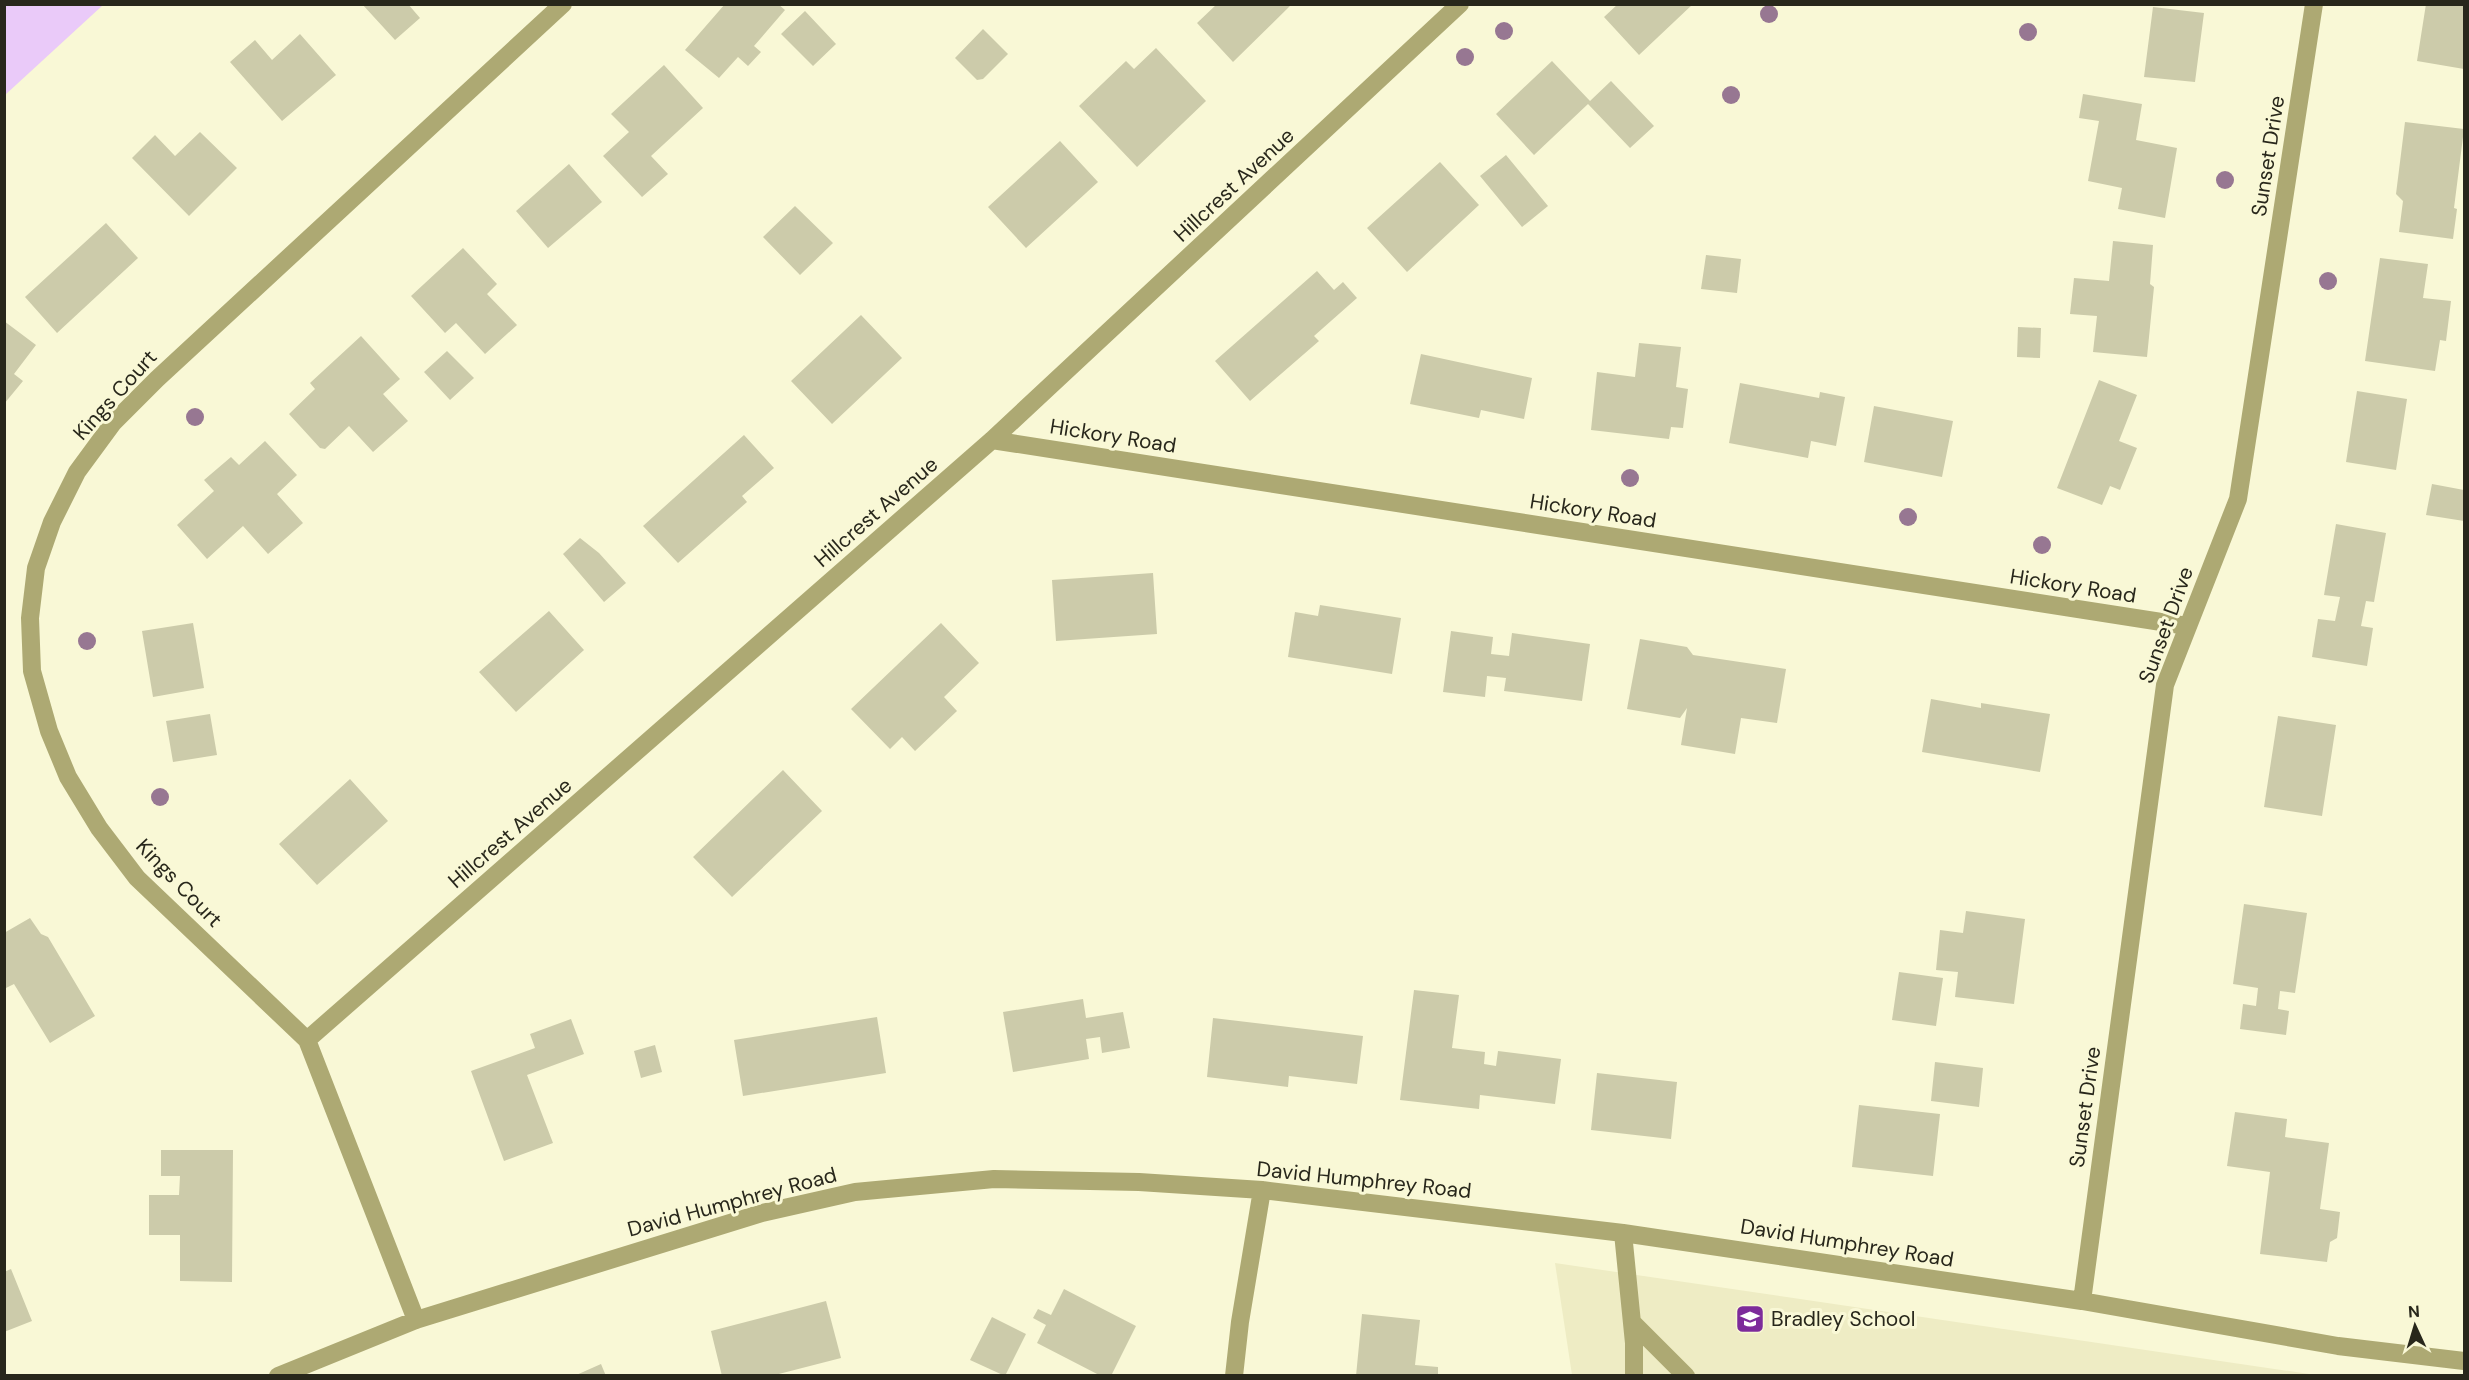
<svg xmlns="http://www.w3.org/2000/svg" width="2469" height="1380" viewBox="0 0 2469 1380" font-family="'DM Sans',sans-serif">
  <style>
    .built { fill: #eeecc4 }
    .green { fill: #eacaf9 }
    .building { fill: #cccbaa }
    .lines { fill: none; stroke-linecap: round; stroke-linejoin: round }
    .minor { stroke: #ada973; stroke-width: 18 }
    .tree { fill: #977792 }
    .labels { text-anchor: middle; stroke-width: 6; stroke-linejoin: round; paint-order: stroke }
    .street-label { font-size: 21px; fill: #28271b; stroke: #f9f8d6 }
    .poi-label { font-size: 21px; fill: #28271b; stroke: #f9f8d6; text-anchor: start }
  </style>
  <rect width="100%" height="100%" fill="#f9f8d6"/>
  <path class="built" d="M1555,1263L2316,1375H1572Z"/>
  <path class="green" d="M5,4H103V5L5,95Z"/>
  <path class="building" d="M362,4H408L420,18L395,40Z
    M725,4H778L785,10L754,46L761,52L748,66L738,57L719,78L685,50Z
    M1217,4H1292L1233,62L1197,23Z
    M1618,4H1693L1639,55L1604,17Z
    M2426,4H2464V69L2417,61Z
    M2153,7L2204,13L2195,82L2144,77Z
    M805,11L836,44L813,66L781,34Z
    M983,29L1008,54L983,79L977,80L955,58Z
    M300,34L336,75L282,121L230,62L255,40L272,60Z
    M1156,48L1206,101L1137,167L1079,106L1126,61L1134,69Z
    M1552,61L1590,101L1611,81L1654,126L1630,148L1588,104L1534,155L1496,114Z
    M664,65L703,108L651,156L668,174L642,197L603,156L629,132L611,114Z
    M2083,94L2142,104L2136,140L2177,148L2165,218L2118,209L2122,188L2088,181L2099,121L2079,118Z
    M2405,122L2464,129L2454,208L2457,209L2453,239L2399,232L2403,201L2396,194Z
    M200,132L237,168L189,216L132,158L155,135L175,156Z
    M1060,141L1098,182L1026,248L988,207Z
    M1506,155L1548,206L1522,227L1480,176Z
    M1440,162L1479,205L1407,272L1367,228Z
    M569,164L602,202L548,248L516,211Z
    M795,206L833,243L800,275L763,237Z
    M106,223L138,258L57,333L25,297Z
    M2113,241L2153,245L2150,284L2154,287L2147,357L2093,352L2097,316L2070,314L2074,278L2109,281Z
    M463,248L497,284L487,294L517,325L485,354L456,323L445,333L411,296Z
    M1706,255L1741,259L1737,293L1701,289Z
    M2380,258L2428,264L2423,298L2451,301L2446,341L2440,340L2435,371L2365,361Z
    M1317,271L1334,290L1343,282L1357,298L1314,336L1319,341L1250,401L1215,361Z
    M861,315L902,358L832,424L791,381Z
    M4,321L36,345L14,374L23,381L4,404Z
    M2018,327L2041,328L2040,358L2017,357Z
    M361,336L400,379L383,394L408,421L373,452L349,426L325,449L320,448L289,414L315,389L310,383Z
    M1639,343L1681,347L1676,387L1688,389L1683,428L1671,427L1669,439L1591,430L1597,372L1635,377Z
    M447,351L474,378L450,400L424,372Z
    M1421,354L1532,378L1524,419L1481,410L1479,418L1410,404Z
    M2099,380L2137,395L2119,441L2137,448L2120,490L2110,486L2102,505L2057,488Z
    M1740,383L1819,398L1820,392L1845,397L1836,446L1811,441L1808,458L1729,443Z
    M2357,391L2407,399L2396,470L2346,462Z
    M1874,406L1953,421L1942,477L1864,462Z
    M744,435L774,468L742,496L747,502L678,563L643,526Z
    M265,441L297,475L277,494L303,523L268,554L243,526L207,559L177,525L214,491L204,480L231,457L239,465Z
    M2432,484L2464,490V521L2426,515Z
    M2336,524L2386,533L2374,602L2366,601L2361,626L2373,628L2367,666L2312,657L2318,619L2335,621L2340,597L2324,595Z
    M580,538L599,553L626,583L604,602L563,554Z
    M1153,573L1157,634L1056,641L1052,580Z
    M1320,605L1401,618L1392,674L1288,657L1295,612L1318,616Z
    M549,611L584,650L516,712L479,672Z
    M193,623L204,688L153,697L142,631Z
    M941,623L979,663L944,697L957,711L915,751L902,737L890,749L851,709Z
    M1451,631L1493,637L1491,654L1509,656L1512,633L1590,644L1582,701L1504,691L1506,678L1487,676L1485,697L1443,692Z
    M1640,639L1687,647L1693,655L1786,669L1777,723L1741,718L1735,754L1681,745L1687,708L1680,718L1627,709Z
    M1931,699L1981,708V703L2050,714L2040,772L1922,752Z
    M210,714L217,755L173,762L166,721Z
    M2278,716L2336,725L2322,816L2264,807Z
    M783,770L822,811L732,897L693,857Z
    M350,779L388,821L317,885L279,844Z
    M2244,904L2307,913L2295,993L2280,991L2278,1009L2289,1011L2286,1035L2240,1029L2243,1004L2256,1006L2258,988L2233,984Z
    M1966,911L2025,919L2014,1004L1955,997L1958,972L1936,970L1940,930L1963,933Z
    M30,918L41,934L48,937L95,1016L50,1043L14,984L4,989V933Z
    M1899,972L1943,978L1936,1026L1892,1020Z
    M1414,990L1459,995L1452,1048L1485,1052L1484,1064L1496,1066L1498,1051L1561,1059L1555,1104L1480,1095L1479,1109L1400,1100Z
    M1083,999L1086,1018L1123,1012L1130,1048L1102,1053L1100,1037L1086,1039L1089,1059L1013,1072L1003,1012Z
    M877,1017L886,1073L743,1096L734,1040Z
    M1213,1018L1363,1036L1357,1084L1289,1076L1288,1087L1207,1077Z
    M571,1019L584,1054L527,1075L553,1143L504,1161L471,1071L535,1048L530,1034Z
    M655,1045L662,1072L641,1078L634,1051Z
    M1935,1062L1983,1068L1979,1107L1931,1101Z
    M1597,1073L1677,1082L1671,1139L1591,1130Z
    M1859,1105L1940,1114L1933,1176L1852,1167Z
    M2235,1112L2287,1119L2285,1137L2329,1143L2320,1209L2340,1212L2337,1238L2330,1242L2327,1262L2260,1254L2270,1172L2227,1166Z
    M161,1150H233L232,1282L180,1281V1235H149V1195H179L180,1176H161Z
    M11,1269L32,1321L4,1332V1272Z
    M1064,1289L1136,1326L1111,1376H1101L1037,1343L1046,1325L1033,1318L1038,1309L1051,1315Z
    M826,1301L841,1358L771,1376H722L711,1331Z
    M1362,1314L1420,1320L1415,1365L1438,1367V1376H1356Z
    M992,1317L1026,1334L1005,1376L970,1360Z
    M601,1364L606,1376H574Z"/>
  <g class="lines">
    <path class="minor" d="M992,440L2187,626
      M307,1040L992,440L1460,4
      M1623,1233L1634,1343V1376
      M2082,1301L2165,685L2238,499L2314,4
      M416,1320L307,1040L137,878L99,828L68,777L49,731L32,671L30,618L36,568L52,522L77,472L113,423L157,379L563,4
      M1632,1322L1686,1376
      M278,1376L416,1320L762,1213L855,1192L994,1179L1139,1182L1262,1190L1623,1233L2082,1301L2338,1346L2464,1361
      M1234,1376L1240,1322L1262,1190"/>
  </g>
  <g class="tree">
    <circle cx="1769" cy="14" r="9"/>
    <circle cx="1504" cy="31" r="9"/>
    <circle cx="2028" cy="32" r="9"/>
    <circle cx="1465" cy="57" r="9"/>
    <circle cx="1731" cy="95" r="9"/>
    <circle cx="2225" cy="180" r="9"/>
    <circle cx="2328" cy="281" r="9"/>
    <circle cx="195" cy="417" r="9"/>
    <circle cx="1630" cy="478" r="9"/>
    <circle cx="1908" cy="517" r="9"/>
    <circle cx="2042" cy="545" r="9"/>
    <circle cx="87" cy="641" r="9"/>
    <circle cx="160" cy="797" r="9"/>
  </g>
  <defs>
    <g id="school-square" transform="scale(1.5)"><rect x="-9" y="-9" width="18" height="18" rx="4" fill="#7c2b9b" stroke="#f9f8d6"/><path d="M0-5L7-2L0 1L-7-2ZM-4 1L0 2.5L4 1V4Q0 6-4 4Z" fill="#fff"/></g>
  </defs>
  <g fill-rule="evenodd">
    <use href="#school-square" x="1750" y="1319"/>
  </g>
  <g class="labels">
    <g class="street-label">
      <text transform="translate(2268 156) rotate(-81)" y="7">Sunset Drive</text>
      <text transform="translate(1234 185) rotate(-43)" y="7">Hillcrest Avenue</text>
      <text transform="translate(115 395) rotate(-48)" y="7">Kings Court</text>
      <text transform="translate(1113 436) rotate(9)" y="7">Hickory Road</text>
      <text transform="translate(1593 511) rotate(9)" y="7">Hickory Road</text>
      <text transform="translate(876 512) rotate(-41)" y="7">Hillcrest Avenue</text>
      <text transform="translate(2073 586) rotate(9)" y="7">Hickory Road</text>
      <text transform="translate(2166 625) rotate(-70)" y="7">Sunset Drive</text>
      <text transform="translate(510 833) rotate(-41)" y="7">Hillcrest Avenue</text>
      <text transform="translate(179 883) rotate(46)" y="7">Kings Court</text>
      <text transform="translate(2085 1107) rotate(-82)" y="7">Sunset Drive</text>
      <text transform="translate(1364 1180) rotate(6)" y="7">David Humphrey Road</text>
      <text transform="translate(732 1202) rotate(-15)" y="7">David Humphrey Road</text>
      <text transform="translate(1847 1243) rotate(9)" y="7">David Humphrey Road</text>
    </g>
    <g class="poi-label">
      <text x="1771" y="1326">Bradley School</text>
    </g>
  </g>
  <rect width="2469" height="1380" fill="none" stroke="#28271b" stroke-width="12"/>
  <g transform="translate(2415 1326) rotate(356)" stroke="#f9f8d6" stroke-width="4.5" paint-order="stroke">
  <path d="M0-4.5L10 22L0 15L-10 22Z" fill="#28271b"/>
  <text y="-9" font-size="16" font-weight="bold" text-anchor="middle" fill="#28271b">N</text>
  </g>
</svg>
